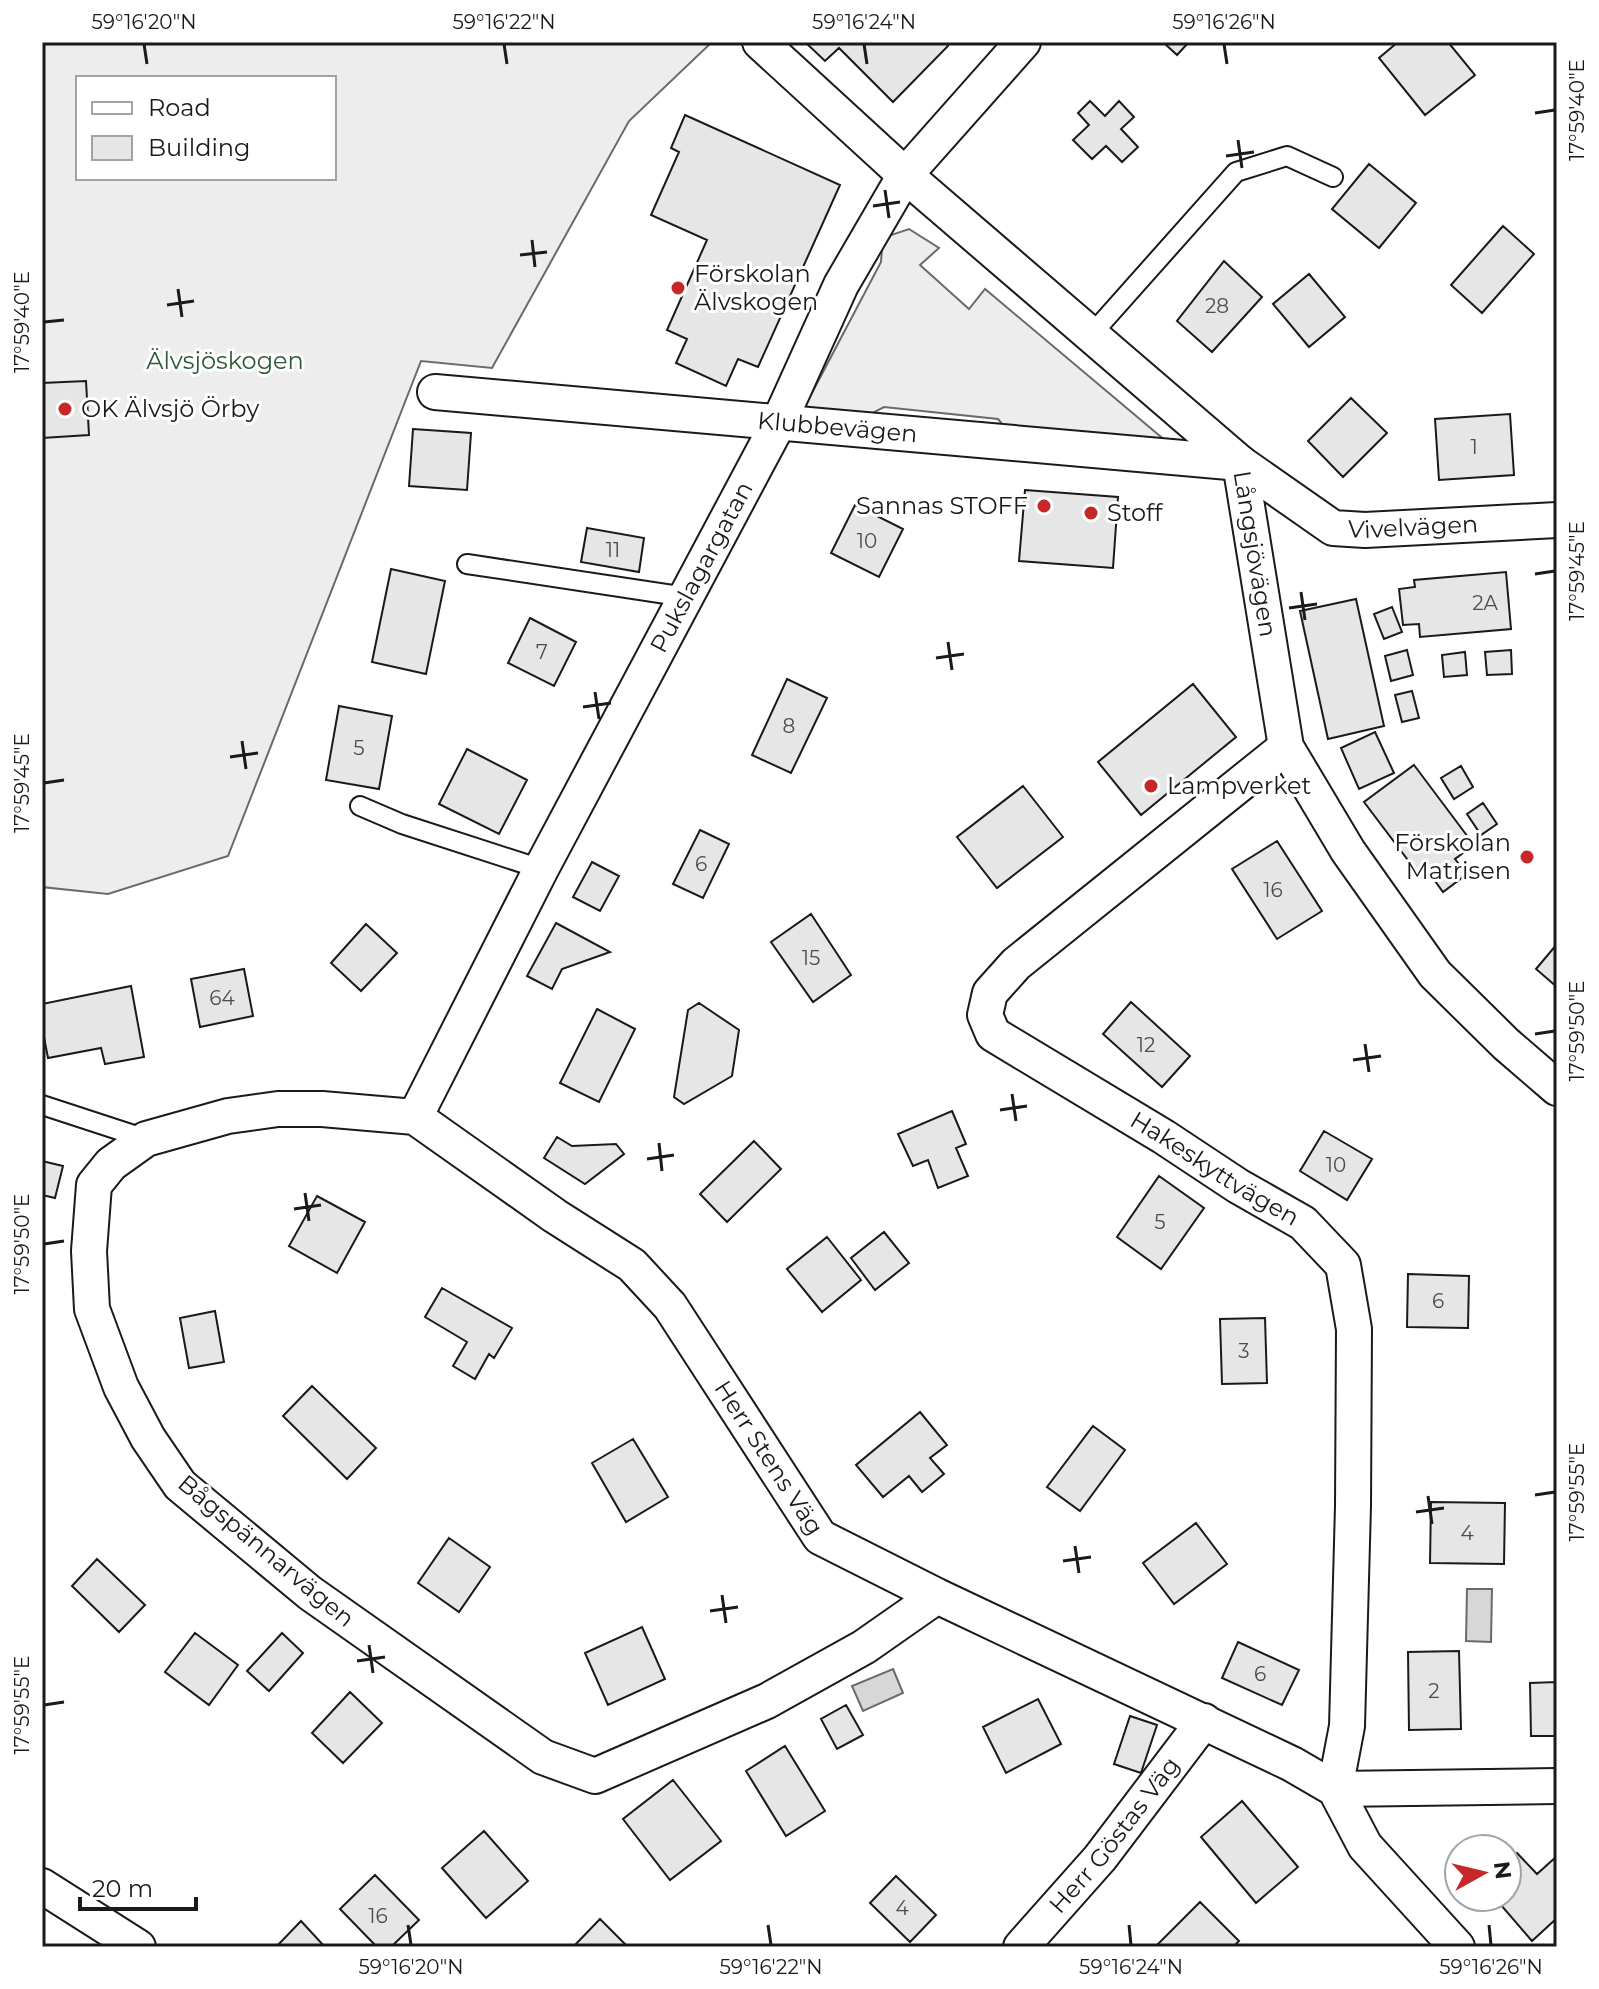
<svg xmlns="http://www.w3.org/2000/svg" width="1599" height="1989" viewBox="0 0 1599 1989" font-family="Montserrat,sans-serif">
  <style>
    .built { fill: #ededed; stroke: #6a6a6a; stroke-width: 2; fill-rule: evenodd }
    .water { fill: #d7d7d7; stroke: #6a6a6a; stroke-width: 2 }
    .building { fill: #e6e6e6; stroke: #1a1a1a; stroke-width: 2 }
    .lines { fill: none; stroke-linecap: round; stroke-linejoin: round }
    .lane-casing { stroke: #1a1a1a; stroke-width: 22 }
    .street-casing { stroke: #1a1a1a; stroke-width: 38 }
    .lane { stroke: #fff; stroke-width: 18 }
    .street { stroke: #fff; stroke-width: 34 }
    .ticks { fill: none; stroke: #1a1a1a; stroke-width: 3 }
    .poi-dot { fill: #c62828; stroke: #fff; stroke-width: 3 }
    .labels { text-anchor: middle; stroke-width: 6; stroke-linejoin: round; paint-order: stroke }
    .number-label { font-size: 20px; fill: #4d4d4d }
    .poi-label { font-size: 24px; fill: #1a1a1a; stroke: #fff; text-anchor: start }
    .park-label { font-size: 24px; fill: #2b5a34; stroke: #fff }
    .street-label { font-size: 24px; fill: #1a1a1a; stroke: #fff }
    .neatline { fill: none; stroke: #1a1a1a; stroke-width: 3 }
    .ticks-label { font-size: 20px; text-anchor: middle; fill: #1a1a1a }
  </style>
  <rect width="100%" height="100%" fill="#fff"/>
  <path class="built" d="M42,42H712L629,121L492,368L421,361L228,856L108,894L42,887ZM78,78H334V178H78Z
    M909,229L939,248L920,265L969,309L985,289L1173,447L1008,431L998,419L884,407L865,417L803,410L881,262L882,248L891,235Z"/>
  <path class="water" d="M1467,1589H1492L1491,1642L1466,1641Z
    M893,1669L903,1693L863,1711L852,1686Z"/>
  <path class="building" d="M805,42H945L948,46L893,102L839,48L825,61Z
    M1163,42H1189L1177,55Z
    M1398,42H1448L1475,75L1425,115L1379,58Z
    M1090,101L1105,116L1119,101L1134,117L1121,129L1138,147L1122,162L1106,146L1092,159L1073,140L1089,125L1078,113Z
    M685,115L840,185L758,367L738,359L726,386L676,363L687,339L667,330L707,240L651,215L679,152L671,148Z
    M1369,164L1416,203L1379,248L1332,209Z
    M1503,226L1534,254L1482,313L1451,285Z
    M1224,261L1262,297L1212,352L1177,321Z
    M1309,274L1345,317L1309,347L1273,304Z
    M86,381L89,435L42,438V383Z
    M1351,398L1387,433L1343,477L1308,441Z
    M1510,414L1514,475L1439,480L1435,419Z
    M413,429L471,433L467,490L409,486Z
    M1025,490L1118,497L1113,568L1019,561Z
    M855,505L903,529L879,577L831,553Z
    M587,528L644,538L639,572L581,562Z
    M391,569L445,581L426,674L372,662Z
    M1506,572L1511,629L1420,637L1419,624L1403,625L1399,589L1415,587L1414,580Z
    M1356,599L1384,726L1328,739L1300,611Z
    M1392,607L1402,632L1384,639L1374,614Z
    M530,618L576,642L554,686L508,663Z
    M1407,650L1413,675L1391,681L1385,656Z
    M1511,650L1512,674L1487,675L1485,652Z
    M1465,652L1467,675L1444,677L1442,655Z
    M787,679L827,698L791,773L752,755Z
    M1193,684L1236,737L1141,815L1098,762Z
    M1412,691L1419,718L1402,722L1395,695Z
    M339,706L392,716L379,789L326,780Z
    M1375,732L1394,773L1359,789L1341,748Z
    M467,749L527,780L499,834L439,804Z
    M1414,765L1474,845L1455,859L1467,874L1443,892L1427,870L1420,876L1364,802Z
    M1461,766L1473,787L1454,799L1441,778Z
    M1023,786L1063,837L997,888L957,837Z
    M1483,803L1497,824L1481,835L1467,814Z
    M700,830L729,844L703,898L673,884Z
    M1277,841L1322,911L1277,939L1232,869Z
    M592,862L619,876L600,911L573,897Z
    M811,914L851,975L813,1002L771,942Z
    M556,923L610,952L562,969L552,989L527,976Z
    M366,924L397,953L361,991L331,963Z
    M1557,944V987L1536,969Z
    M244,969L253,1016L200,1027L191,979Z
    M131,986L144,1057L105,1064L101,1048L48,1058L42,1027V1004Z
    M1131,1002L1190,1056L1162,1087L1103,1034Z
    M699,1003L739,1030L732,1076L684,1104L674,1097L688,1010Z
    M597,1009L635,1029L599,1102L560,1083Z
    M952,1111L966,1144L956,1148L968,1176L938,1188L928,1160L913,1166L898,1134Z
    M1324,1131L1372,1159L1347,1200L1300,1171Z
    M557,1137L572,1146L616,1144L624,1154L585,1184L544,1158Z
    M754,1141L781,1169L727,1222L700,1194Z
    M42,1161L63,1166L55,1198L42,1195Z
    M1159,1176L1204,1208L1161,1269L1117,1237Z
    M317,1196L365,1222L337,1273L289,1246Z
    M884,1232L909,1263L875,1290L851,1258Z
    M827,1237L861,1280L822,1312L787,1269Z
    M1408,1274L1469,1276L1468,1328L1407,1327Z
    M442,1288L512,1328L494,1358L489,1354L475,1379L453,1366L467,1342L425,1317Z
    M215,1311L224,1362L189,1368L180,1318Z
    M1265,1318L1267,1383L1222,1384L1220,1319Z
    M312,1386L376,1448L347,1479L283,1416Z
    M920,1412L947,1445L930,1458L944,1474L922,1492L909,1476L883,1497L856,1465Z
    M1093,1426L1125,1450L1080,1511L1047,1487Z
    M633,1439L668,1497L626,1522L592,1463Z
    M1431,1502L1505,1503L1504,1564L1430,1563Z
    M1196,1523L1227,1564L1174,1604L1143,1563Z
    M449,1538L490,1567L459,1612L418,1583Z
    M97,1559L145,1605L119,1632L72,1586Z
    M642,1627L665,1679L608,1705L585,1653Z
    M195,1633L238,1665L209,1705L165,1672Z
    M282,1633L303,1653L269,1691L247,1671Z
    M1238,1642L1299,1670L1282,1705L1222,1678Z
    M1459,1651L1461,1729L1409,1730L1408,1652Z
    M1557,1682V1736H1531L1530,1683Z
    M350,1692L382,1723L343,1763L312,1733Z
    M1038,1699L1061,1744L1006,1773L983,1727Z
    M846,1705L863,1735L837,1749L821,1719Z
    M1130,1716L1157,1725L1141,1773L1114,1764Z
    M785,1746L825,1811L786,1836L746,1771Z
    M673,1780L721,1841L670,1880L623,1819Z
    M1242,1801L1298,1867L1256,1903L1201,1837Z
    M484,1831L528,1881L486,1918L442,1868Z
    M1517,1853L1537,1874L1557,1856V1918L1532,1941L1494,1897H1507V1862Z
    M375,1875L419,1920L391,1947H377L340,1909Z
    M896,1876L936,1915L910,1942L870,1903Z
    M1200,1902L1239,1941L1233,1947H1155Z
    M600,1919L628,1947H573Z
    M301,1921L325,1947H276Z"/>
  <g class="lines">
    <g class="lane-casing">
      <path id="lane" d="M1091,335L1236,172L1287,156L1333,177
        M467,564L686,597
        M360,806L402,824L541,869
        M42,1105L146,1139"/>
    </g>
    <g class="street-casing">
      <g id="street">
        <path id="s1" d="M760,42L905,175L1240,463L1333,528L1365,530L1557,520"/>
        <path id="s2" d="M435,392L1240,463"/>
        <path id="s3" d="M1240,463L1286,747L1348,851L1435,974L1506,1044L1557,1088"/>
        <path id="s4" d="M1286,747L1016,964L990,993L985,1015L993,1034L1164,1137L1238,1186L1303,1223L1343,1265L1354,1329L1353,1506L1347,1726L1335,1789L1557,1786"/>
        <path id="s5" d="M415,1117L541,869L779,422L841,285L905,175L1023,42"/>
        <path id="s6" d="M937,1596L864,1647L767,1701L595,1776L543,1757L310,1593L180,1485L148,1438L121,1387L92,1309L89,1251L94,1185L111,1164L146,1139L228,1116L278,1109H322L415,1117L555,1216L632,1265L670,1306L820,1537L937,1596L1292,1764L1335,1789L1365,1846L1457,1947"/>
        <path d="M42,1886L138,1947"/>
        <path id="s7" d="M1021,1947L1100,1858L1204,1721"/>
      </g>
    </g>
    <use href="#lane" class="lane"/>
    <use href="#street" class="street"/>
  </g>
  <path class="ticks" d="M144,44L147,64M504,44L507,64M864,44L867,64M1224,44L1227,64M1535,113L1555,110M1238,140L1242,168M1226,156L1254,152M885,190L889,218M873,206L900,202M532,240L535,267M520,255L547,252M178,289L182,317M167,305L194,301M44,322L64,320M1535,574L1555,571M1301,592L1305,620M1289,608L1317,604M948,642L952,670M936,658L964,654M595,692L599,719M583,707L611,703M242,741L246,769M230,757L258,753M44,783L64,780M1535,1034L1555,1031M1365,1044L1369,1072M1353,1060L1381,1056M1012,1094L1016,1121M1000,1110L1027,1106M659,1143L662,1171M647,1159L674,1155M305,1193L309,1221M294,1209L321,1205M44,1244L64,1241M1535,1495L1555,1492M1428,1496L1432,1524M1416,1512L1444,1508M1075,1546L1079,1573M1063,1561L1091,1557M722,1595L726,1623M710,1611L738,1607M369,1645L373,1673M357,1661L385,1657M44,1705L64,1702M408,1925L411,1945M768,1925L771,1945M1129,1925L1131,1945M1489,1925L1491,1945"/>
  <g class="poi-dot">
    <circle cx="678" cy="288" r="8"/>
    <circle cx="65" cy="409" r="8"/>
    <circle cx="1044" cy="506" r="8"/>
    <circle cx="1091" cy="513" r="8"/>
    <circle cx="1151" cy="786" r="8"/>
    <circle cx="1527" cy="857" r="8"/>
  </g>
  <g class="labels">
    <g class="number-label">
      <text x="1217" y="313">28</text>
      <text x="1474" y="454">1</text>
      <text x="867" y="548">10</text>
      <text x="613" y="557">11</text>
      <text x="1485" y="610">2A</text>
      <text x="542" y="659">7</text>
      <text x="789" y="733">8</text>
      <text x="359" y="755">5</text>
      <text x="701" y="871">6</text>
      <text x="1273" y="897">16</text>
      <text x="811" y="965">15</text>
      <text x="222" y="1005">64</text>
      <text x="1146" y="1052">12</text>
      <text x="1336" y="1172">10</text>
      <text x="1160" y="1229">5</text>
      <text x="1438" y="1308">6</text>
      <text x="1244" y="1358">3</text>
      <text x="1467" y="1540">4</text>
      <text x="1260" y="1681">6</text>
      <text x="1434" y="1698">2</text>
      <text x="902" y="1915">4</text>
      <text x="378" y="1923">16</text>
    </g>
    <g class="poi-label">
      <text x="694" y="282">Förskolan<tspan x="694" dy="28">Älvskogen</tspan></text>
      <text x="81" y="417">OK Älvsjö Örby</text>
      <text x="1028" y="514" text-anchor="end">Sannas STOFF</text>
      <text x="1107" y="521">Stoff</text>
      <text x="1167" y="794">Lampverket</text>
      <text x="1511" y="851" text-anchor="end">Förskolan<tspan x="1511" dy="28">Matrisen</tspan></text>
    </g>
    <g class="park-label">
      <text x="225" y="369">Älvsjöskogen</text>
    </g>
    <g class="street-label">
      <text dy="8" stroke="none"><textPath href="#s2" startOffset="404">Klubbevägen</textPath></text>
      <text dy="8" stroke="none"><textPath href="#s1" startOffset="832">Vivelvägen</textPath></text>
      <text dy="8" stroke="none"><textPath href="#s3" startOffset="92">Långsjövägen</textPath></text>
      <text dy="8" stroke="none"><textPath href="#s5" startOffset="620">Pukslagargatan</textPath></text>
      <text dy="8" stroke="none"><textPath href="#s4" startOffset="688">Hakeskyttvägen</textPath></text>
      <text dy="8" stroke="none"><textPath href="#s6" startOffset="2062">Herr Stens Väg</textPath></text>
      <text transform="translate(266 1551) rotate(40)" y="8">Bågspännarvägen</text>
      <text dy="8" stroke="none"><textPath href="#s7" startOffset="146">Herr Göstas Väg</textPath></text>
    </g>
  </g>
  <rect width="1599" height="1989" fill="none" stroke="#ffffff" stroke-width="88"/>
  <rect x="76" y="76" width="260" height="104" fill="#ffffff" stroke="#a3a3a3" stroke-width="2"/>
  <rect x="92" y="102" width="40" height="12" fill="#ffffff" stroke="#a3a3a3" stroke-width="2"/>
  <text x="148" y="116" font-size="24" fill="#1a1a1a">Road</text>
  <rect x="92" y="136" width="40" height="24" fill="#e6e6e6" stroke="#a3a3a3" stroke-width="2"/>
  <text x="148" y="156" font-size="24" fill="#1a1a1a">Building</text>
  <g transform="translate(1483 1873) rotate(82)"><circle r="38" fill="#ffffff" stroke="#a3a3a3" stroke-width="2"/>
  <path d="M0-6L14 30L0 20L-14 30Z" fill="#c62828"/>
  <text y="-12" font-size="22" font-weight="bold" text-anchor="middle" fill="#1a1a1a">N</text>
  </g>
  <path d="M80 1897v12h116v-12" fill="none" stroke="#1a1a1a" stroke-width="4"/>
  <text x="92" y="1897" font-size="24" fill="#1a1a1a" stroke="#ffffff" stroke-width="6" paint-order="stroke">20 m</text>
  <rect x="44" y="44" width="1511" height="1901" class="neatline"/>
  <g class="ticks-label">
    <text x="144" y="29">59°16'20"N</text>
    <text x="504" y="29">59°16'22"N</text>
    <text x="864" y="29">59°16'24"N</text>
    <text x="1224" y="29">59°16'26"N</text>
    <text transform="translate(1577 110) rotate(-90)" y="7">17°59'40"E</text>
    <text transform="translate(22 322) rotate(-90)" y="7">17°59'40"E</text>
    <text transform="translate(1577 571) rotate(-90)" y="7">17°59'45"E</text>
    <text transform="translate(22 783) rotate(-90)" y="7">17°59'45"E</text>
    <text transform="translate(1577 1031) rotate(-90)" y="7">17°59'50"E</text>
    <text transform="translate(22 1244) rotate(-90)" y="7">17°59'50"E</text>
    <text transform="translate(1577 1492) rotate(-90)" y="7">17°59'55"E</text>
    <text transform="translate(22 1705) rotate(-90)" y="7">17°59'55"E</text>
    <text x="411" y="1974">59°16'20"N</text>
    <text x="771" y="1974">59°16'22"N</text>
    <text x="1131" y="1974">59°16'24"N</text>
    <text x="1491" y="1974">59°16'26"N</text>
  </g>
</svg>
